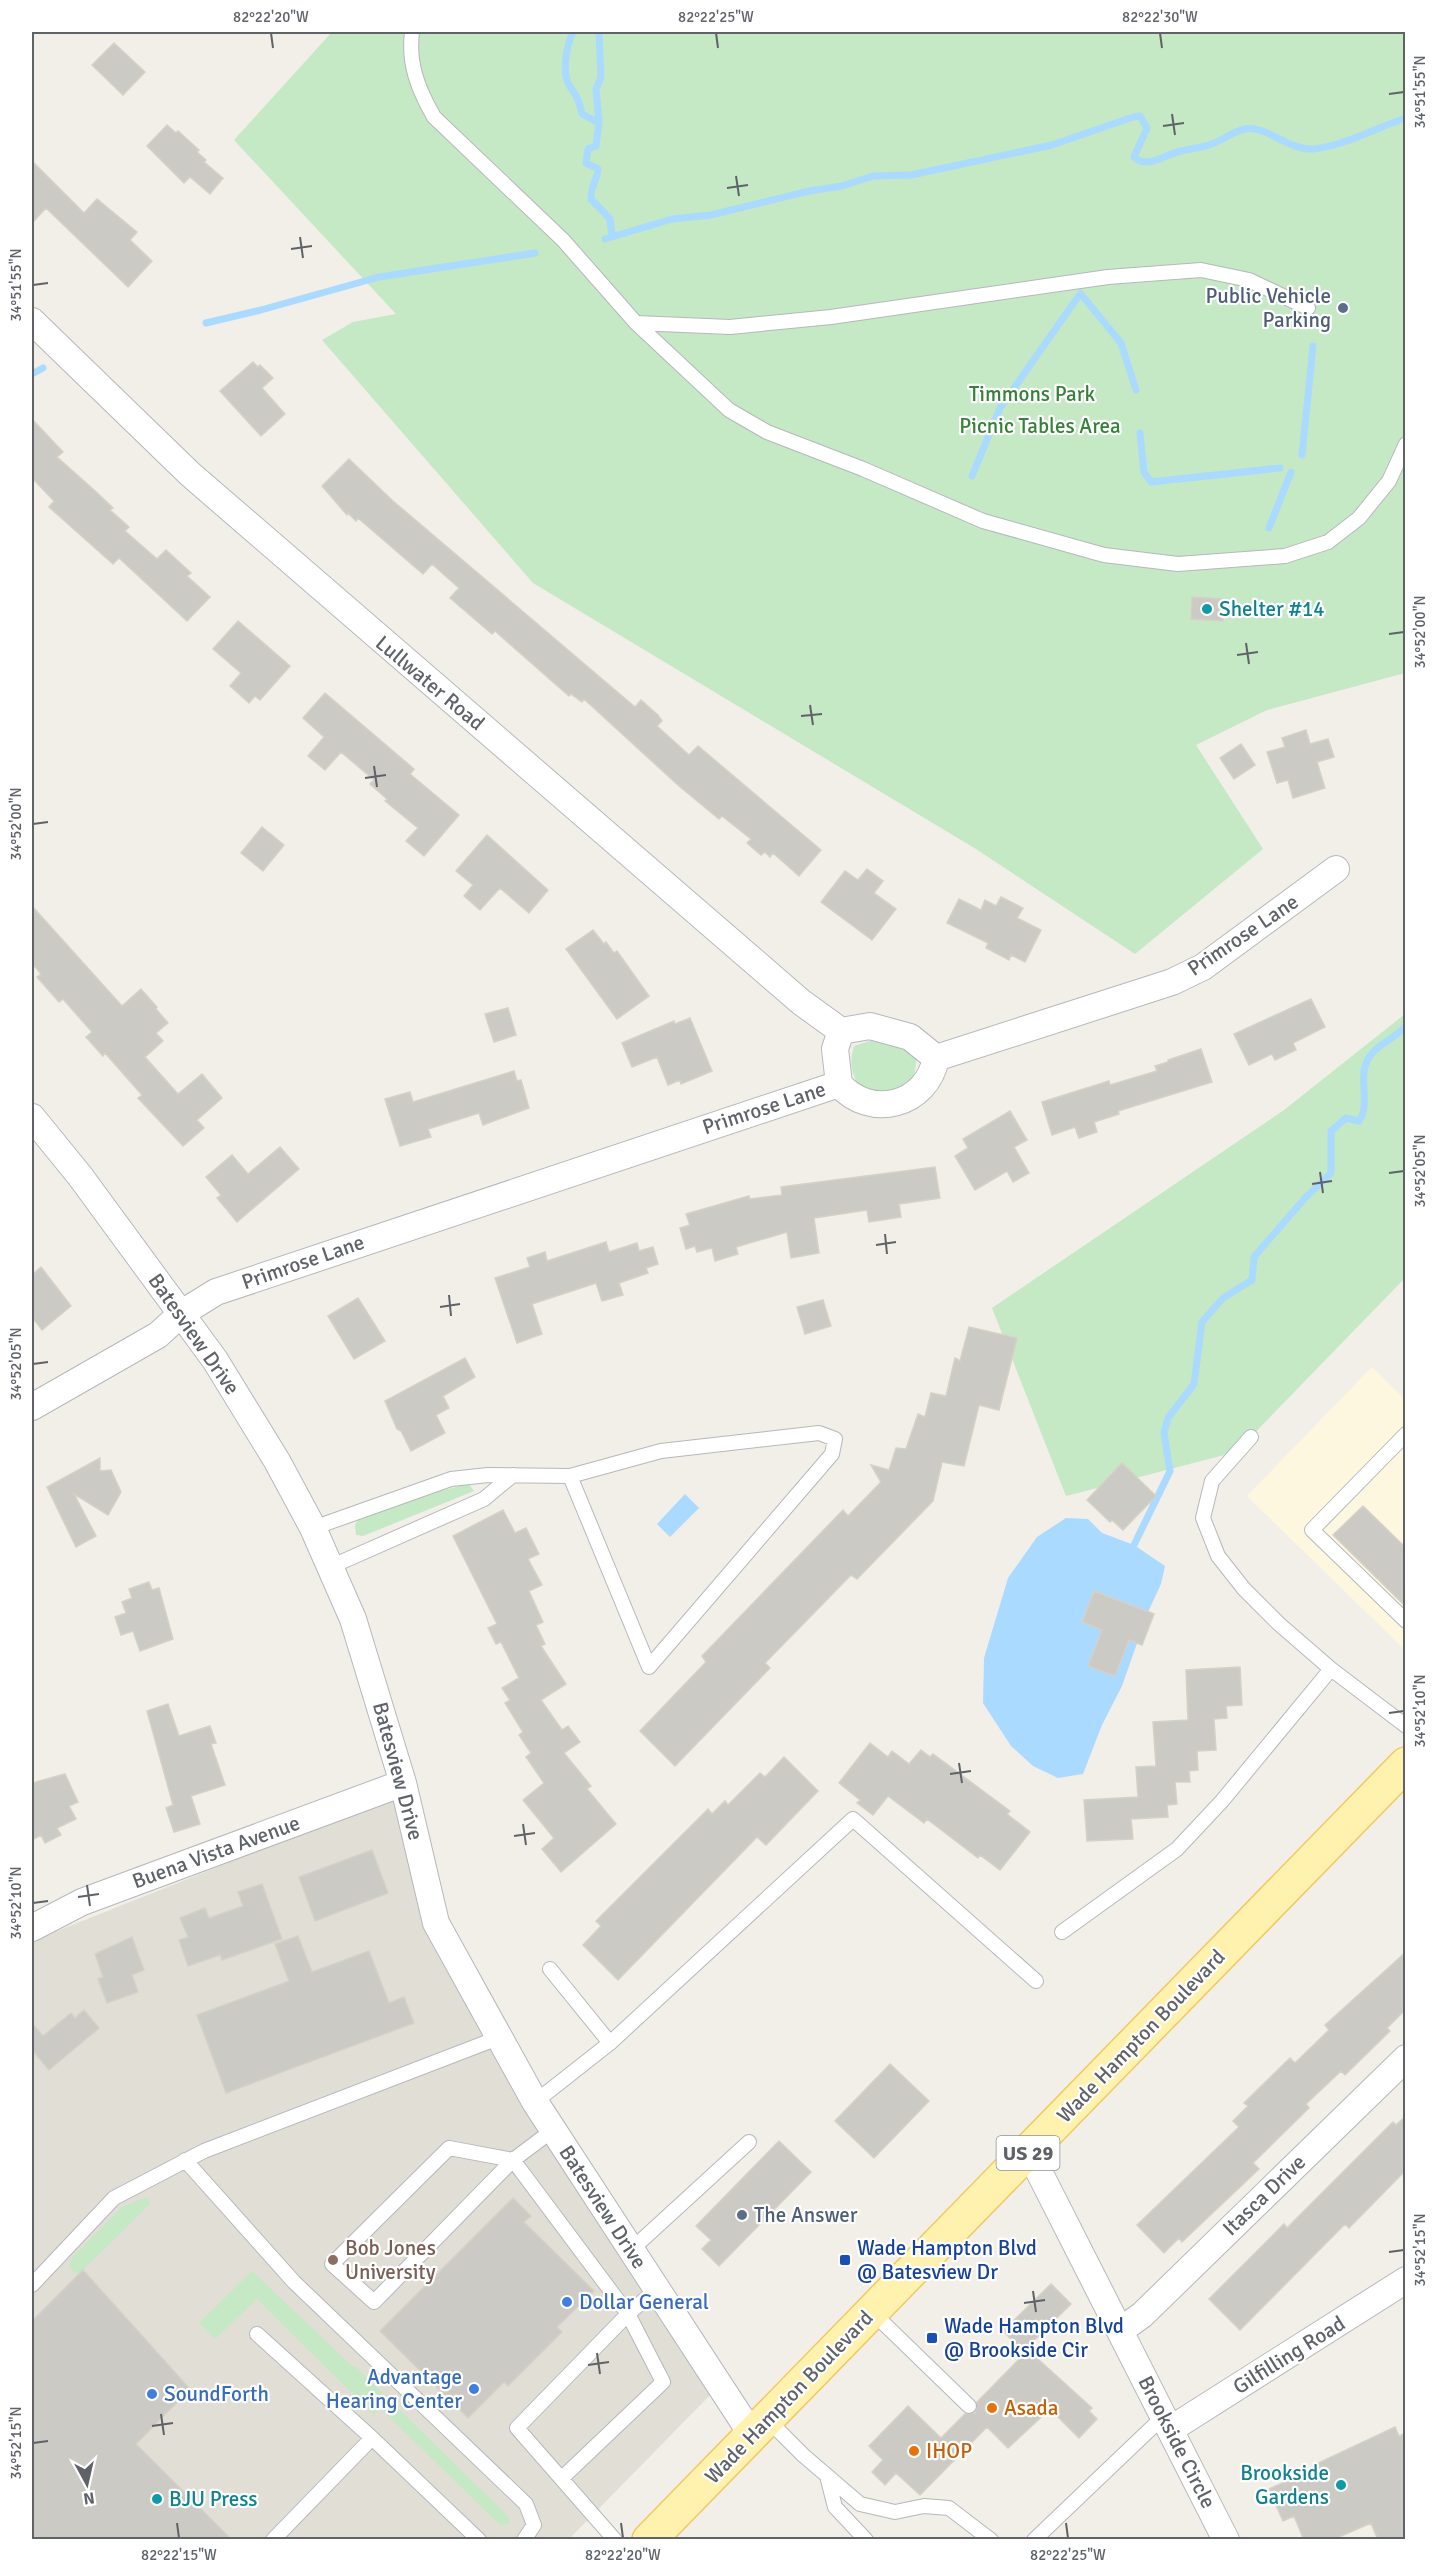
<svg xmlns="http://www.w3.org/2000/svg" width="1437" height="2571" viewBox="0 0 1437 2571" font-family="Signika,sans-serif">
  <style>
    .commercial { fill: #fef7e0 }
    .education { fill: #e1ded6 }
    .green { fill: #c5e8c5 }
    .water { fill: #aadaff }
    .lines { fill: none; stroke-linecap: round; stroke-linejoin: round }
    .stream { stroke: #aadaff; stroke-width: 7 }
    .building { fill: #cccac5; stroke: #d6d1c6; stroke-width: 1.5 }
    .service-casing { stroke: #b5b8bc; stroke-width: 16 }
    .minor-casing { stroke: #b5b8bc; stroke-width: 28 }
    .primary-casing { stroke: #f2c960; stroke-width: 36 }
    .service { stroke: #fff; stroke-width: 14 }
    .minor { stroke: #fff; stroke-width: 26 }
    .primary { stroke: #fff2af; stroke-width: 33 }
    .ticks { fill: none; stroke: #5f6368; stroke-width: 2 }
    .service-dot { fill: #5c6f8a; stroke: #fff; stroke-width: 2 }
    .culture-dot { fill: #0f9aa8; stroke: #fff; stroke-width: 2 }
    .education-dot { fill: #8d6e63; stroke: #fff; stroke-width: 2 }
    .transit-dot { fill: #1a4fb4; stroke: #fff; stroke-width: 2 }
    .shop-dot { fill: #3f7fe0; stroke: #fff; stroke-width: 2 }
    .food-dot { fill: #e8710a; stroke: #fff; stroke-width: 2 }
    .labels { text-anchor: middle; stroke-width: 4.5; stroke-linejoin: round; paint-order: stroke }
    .shield { fill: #fff; stroke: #8f9295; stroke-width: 1.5 }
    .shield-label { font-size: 20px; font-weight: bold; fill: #5f6368 }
    .service-label { font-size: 21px; fill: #4e5e75; stroke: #fff; text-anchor: end }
    .park-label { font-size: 21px; fill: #348238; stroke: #fff }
    .culture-label { font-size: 21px; fill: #0d838f; stroke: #fff; text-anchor: start }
    .street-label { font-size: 21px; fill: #5f6368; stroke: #fff }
    .education-label { font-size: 21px; fill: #785e54; stroke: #fff; text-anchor: start }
    .transit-label { font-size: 21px; fill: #164399; stroke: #fff; text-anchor: start }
    .shop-label { font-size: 21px; fill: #366cbe; stroke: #fff; text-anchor: start }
    .food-label { font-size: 21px; fill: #c56008; stroke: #fff; text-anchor: start }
    .neatline { fill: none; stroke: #5f6368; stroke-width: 2 }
    .ticks-label { font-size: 15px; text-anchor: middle; fill: #5f6368 }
  </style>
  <rect width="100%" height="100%" fill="#f1efe8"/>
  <path class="commercial" d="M1372,1367L1405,1400V1650L1247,1496Z"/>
  <path class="education" d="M393,1797L442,1952L715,2390L569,2539L32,2540V1941Z"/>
  <path class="green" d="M332,32H1405V673L1267,710L1196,745L1263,849L1135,954L976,849L533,583L322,340L353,322L396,314L234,140Z
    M1405,1014V1278L1236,1452L1066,1496L992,1308L1284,1110Z
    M876,1039L901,1044L916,1056C917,1098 893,1095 860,1088C851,1073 849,1063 854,1046Z
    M469,1484L474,1491L363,1536L356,1535L355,1525L358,1520L427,1494Z
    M147,2197L150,2204L78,2275L70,2268V2260L122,2207Z
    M252,2271L353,2367L355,2366L509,2517V2524L500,2525L380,2408L374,2415L257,2299L215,2339L199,2323Z"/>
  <path class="water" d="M685,1494L699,1508L670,1537L657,1524Z
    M1066,1518L1088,1519L1102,1533L1134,1545L1165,1566L1161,1584L1148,1612L1122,1686L1102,1725L1083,1774L1058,1778L1033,1766L1011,1746L983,1703L984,1658L1008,1578L1037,1537Z"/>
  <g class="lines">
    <path class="stream" d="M573,32C567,44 562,70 568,83C576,97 578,96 582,114L599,123
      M599,32L601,77L596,89L599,123L596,146L588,149L586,163L598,169C597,181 590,188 591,199L610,219L612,235
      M605,239L672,219L711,215L809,191L842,186L873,176L911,175L1052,145L1133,117L1140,116L1147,128L1134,157C1147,170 1166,154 1181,151C1191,148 1202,148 1212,144C1223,140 1234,131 1245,129C1267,125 1288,151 1314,149C1346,145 1375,128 1406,118
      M1081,294L1121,343L1136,390
      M206,323L261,310L379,277L535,253
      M32,374L43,368
      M1140,433L1144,472L1151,482L1280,468
      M1302,455L1313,346
      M972,476L1000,408L1080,294
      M1269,528L1291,472
      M1134,1545L1170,1471L1164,1433L1168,1418L1194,1384L1202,1322L1223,1298L1252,1280L1254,1257L1305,1198L1331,1173V1131L1346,1118L1359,1121C1371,1104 1358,1079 1367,1061C1373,1046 1395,1039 1406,1026"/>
  </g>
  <path class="building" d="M114,43L145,72L123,95L92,65Z
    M167,125L176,133L178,131L199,150L197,152L206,160L204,162L223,178L210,194L190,177L184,183L147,146Z
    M32,161L84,213L97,199L137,232L130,240L152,261L128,287L46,208L32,223Z
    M253,362L258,367L260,365L273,378L262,388L285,414L261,436L220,391Z
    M32,419L63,452L57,457L93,489L113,508L110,510L129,527L125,531L157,559L166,550L191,573L187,576L210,597L187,621L119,558L113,564L49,507L54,501L32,478Z
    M349,459L393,501L635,707L641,700L658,715L662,721L657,726L689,755L698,746L821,850L799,876L773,853L770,857L765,852L761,855L747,843L751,839L722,816L719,819L679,786L584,699L582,702L571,694L569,696L495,631L492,634L450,598L459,588L432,564L423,574L358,518L356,521L348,513L347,515L322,486Z
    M1192,597L1224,599L1223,621L1191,619Z
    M238,621L290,666L260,700L255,696L249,703L230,686L241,673L213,649Z
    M325,693L414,769L410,774L459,815L424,856L406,841L418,828L385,801L387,799L370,784L374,780L341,752L325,770L308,756L324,737L303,718Z
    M1306,730L1310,744L1328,739L1334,757L1317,762L1325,788L1293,798L1288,780L1277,783L1267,752L1285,747L1282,738Z
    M1241,744L1255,765L1234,779L1220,758Z
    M262,827L284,845L263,871L241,853Z
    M487,835L548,890L529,913L500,888L480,910L464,896L473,885L456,871Z
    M867,869L883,881L874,893L896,909L872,940L821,902L845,871L858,880Z
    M1001,897L1023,908L1017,918L1041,930L1025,962L1011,955L1009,960L986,948L988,943L947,923L959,899L981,910L985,900L996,906Z
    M32,906L122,1006L141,989L157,1007L156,1009L168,1023L156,1033L163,1041L145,1057L178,1094L202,1074L222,1098L197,1120L204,1128L183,1146L138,1098L142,1095L105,1053L103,1056L86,1037L92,1032L63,999L59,1002L37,977L41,974L32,963Z
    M593,930L604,944L606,942L614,953L617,951L649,996L617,1019L566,949Z
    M1311,999L1325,1027L1293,1043L1296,1050L1275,1060L1272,1054L1249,1065L1234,1034Z
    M508,1008L516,1035L494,1042L485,1014Z
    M690,1018L712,1071L681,1084L680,1080L668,1085L657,1057L632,1067L622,1043L674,1021L675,1024Z
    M1201,1049L1212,1082L1118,1111L1119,1114L1094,1122L1097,1132L1079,1138L1075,1127L1052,1135L1042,1102L1109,1081L1110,1085L1157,1071L1155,1066L1168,1062V1060Z
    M514,1071L517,1081L521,1080L529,1108L483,1125L479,1113L428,1129L431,1137L400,1146L385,1099L410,1092L413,1102Z
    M1010,1111L1027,1140L1014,1147L1029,1173L1013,1182L1007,1171L975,1190L955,1156L968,1148L963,1139Z
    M280,1147L299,1169L237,1222L217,1198L221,1195L206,1177L232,1155L248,1174Z
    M935,1167L940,1198L899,1204L901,1217L869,1222L867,1210L814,1218L819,1253L791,1258L787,1232L736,1247L738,1254L715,1261L712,1248L697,1252L695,1246L686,1249L680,1228L690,1225L686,1214L749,1196L750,1199L782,1195L781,1187Z
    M606,1242L609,1252L637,1243L639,1251L653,1247L658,1264L646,1268L648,1273L619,1283L623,1295L602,1301L596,1283L532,1304L542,1334L517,1343L495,1278L530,1267L527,1258L545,1252L547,1261Z
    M41,1267L71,1306L42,1330L32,1317V1275Z
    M358,1298L385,1341L354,1359L328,1316Z
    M823,1300L831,1326L805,1334L797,1307Z
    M969,1327L1017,1338L999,1410L979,1405L964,1466L942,1462L933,1501L857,1579L851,1575L765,1663L770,1668L675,1766L640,1731L706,1662L702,1656L843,1510L848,1516L881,1482L871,1465L889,1470L896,1448L906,1449L918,1414L925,1417L931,1393L946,1396L955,1358L960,1361Z
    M465,1358L475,1377L443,1396L449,1408L436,1415L445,1433L411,1451L401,1431L397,1429L385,1401Z
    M100,1458V1471L111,1470L121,1492L108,1515L74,1494L96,1536L76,1547L47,1487Z
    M1122,1463L1156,1496L1123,1530L1112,1520L1110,1522L1087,1500Z
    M1363,1506L1406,1548V1607L1333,1535Z
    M503,1510L515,1533L526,1528L539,1554L528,1559L542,1585L529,1591L543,1622L536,1625L545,1644L541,1646L566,1684L541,1700L562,1730L568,1726L580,1742L564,1753L591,1786L587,1789L616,1824L561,1872L542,1849L554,1838L523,1800L544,1783L526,1757L531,1753L519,1735L523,1732L505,1703L510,1700L502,1688L519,1678L501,1642L496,1644L488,1628L497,1624L453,1536Z
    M149,1582L152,1590L159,1588L173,1639L140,1651L133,1631L121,1635L115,1617L126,1613L122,1602L132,1598L129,1589Z
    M1094,1591L1154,1614L1142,1645L1129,1640L1115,1676L1088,1666L1102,1630L1082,1622Z
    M1240,1667L1242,1705L1226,1706L1227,1718L1214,1719L1216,1750L1197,1751L1198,1770L1189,1771L1190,1782H1175L1177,1804L1167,1805L1168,1817L1131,1819L1133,1839L1087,1841L1084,1800L1138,1797L1136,1767L1156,1766L1153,1722L1188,1720L1186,1670Z
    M168,1704L179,1736L210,1726L216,1743L211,1744L225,1785L191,1796L200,1824L174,1832L166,1808L173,1805L147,1711Z
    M870,1743L888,1757L892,1751L909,1764L921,1750L930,1757L933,1754L1010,1811L1007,1814L1030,1832L1000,1870L980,1855L978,1858L927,1819L924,1823L888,1796L873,1815L857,1803L860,1800L839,1783Z
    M784,1757L818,1791L766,1845L757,1837L618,1980L583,1945L601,1926L596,1921L708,1809L712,1814L725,1801L728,1805L760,1773L765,1777Z
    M65,1774L78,1802L69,1806L76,1819L57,1828L61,1835L45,1843L41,1835L32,1840V1783Z
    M372,1850L388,1893L315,1921L299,1877Z
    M262,1884L282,1939L222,1960L220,1955L188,1966L179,1940L188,1937L180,1918L205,1908L209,1918L243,1906L238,1892Z
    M298,1936L312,1972L369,1951L389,2003L404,1997L414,2023L226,2093L197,2015L289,1981L275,1944Z
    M132,1937L144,1970L132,1975L138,1992L107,2003L98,1979L103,1977L95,1954Z
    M1406,1952V2009L1387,2028L1390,2031L1345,2075L1341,2071L1306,2104L1309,2108L1253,2163L1259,2169L1182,2242L1179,2238L1164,2253L1137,2225L1239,2127L1233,2121L1248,2106L1244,2103L1290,2058L1295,2063L1329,2030L1325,2025Z
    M84,2010L99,2028L49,2070L32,2050V2023L43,2036L71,2013L75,2018Z
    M890,2064L929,2101L874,2158L835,2121Z
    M1406,2116V2170L1349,2228L1345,2224L1240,2330L1209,2299L1284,2224L1287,2228L1393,2122L1396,2125Z
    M779,2141L811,2172L719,2266L702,2249L711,2240L696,2226Z
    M513,2198L531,2216L524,2222L594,2291L557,2327L562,2332L508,2386L504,2382L468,2418L380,2331Z
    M83,2270L190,2389L136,2444L232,2540H32V2321Z
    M1051,2284L1071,2304L1023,2351L1003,2331Z
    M1028,2350L1092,2408L1089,2411L1097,2419L1079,2438L1050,2409L1008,2448L987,2427L920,2495L896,2473L885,2485L872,2472L883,2460L869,2446L908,2406L941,2438L965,2414L975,2413L977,2402Z
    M1395,2427L1399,2436L1406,2433V2540H1378L1371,2523L1332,2540H1304L1294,2516L1283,2521L1269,2489L1316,2468L1314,2465Z"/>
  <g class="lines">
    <g class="service-casing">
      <path id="service" d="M412,32C408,64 418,89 434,117L563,240L636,323L729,410L767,432L863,469L983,521L1104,555L1178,564L1285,556L1328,542L1359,518L1389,481L1406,444
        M636,323L730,327L831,317L1108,277L1201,270L1249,280L1308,308
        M1406,1434L1312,1530L1406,1621
        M1251,1437L1212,1481L1203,1518L1218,1556L1244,1589L1279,1624L1331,1669
        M313,1528L451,1479L488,1475L570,1476L661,1451L819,1433L835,1439L832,1454L649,1667L570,1476
        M330,1567L484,1499L513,1475
        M1062,1932L1177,1849L1222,1801L1331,1669L1406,1726
        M550,1969L610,2043
        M535,2102L610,2043L853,1819L1036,1981
        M553,2130L513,2160L374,2302L332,2264L449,2148L513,2160L628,2314L663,2382L562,2478
        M185,2160L294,2282L526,2504L534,2525L524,2540
        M631,2250L749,2142
        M32,2285L114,2198L204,2151L498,2038
        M872,2312L969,2406
        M257,2334L372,2438
        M767,2419L803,2455L860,2504L895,2512L924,2506L949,2508L991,2540
        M827,2476L835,2507L866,2540
        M273,2540L372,2438L479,2540
        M615,2540L517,2428L628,2314L657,2289
        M1034,2540L1164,2416"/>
    </g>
    <g class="minor-casing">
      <path id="minor" d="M32,321L190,474L801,1002L841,1031L835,1049L839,1084
        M841,1031L870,1026L910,1037L936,1058
        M32,1117L80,1176L215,1360L277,1461L313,1528L353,1619L403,1783L436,1923L535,2102L752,2435
        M32,1407L158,1335L182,1313L216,1292L839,1084C870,1120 927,1106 936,1058L1172,982L1203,967L1336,869
        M32,1928L82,1902L403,1783
        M1029,2152L1226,2540
        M1121,2330L1142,2315L1406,2058
        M1171,2429L1406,2280"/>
    </g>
    <g class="primary-casing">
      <path id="primary" d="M649,2540L1406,1764"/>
    </g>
    <use href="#service" class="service"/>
    <use href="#minor" class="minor"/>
    <use href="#primary" class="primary"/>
  </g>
  <path class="ticks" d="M271,33L273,48M716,33L718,48M1160,33L1162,48M1389,94L1404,92M1172,114L1175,135M1163,126L1184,123M736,176L739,196M727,188L748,185M300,237L303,258M291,249L312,246M33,285L48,283M1389,634L1404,632M1246,643L1249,664M1237,655L1258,652M810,705L813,725M801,716L822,714M374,766L377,787M365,778L386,775M33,824L48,822M1320,1172L1323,1193M1389,1173L1404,1171M1312,1184L1332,1181M885,1234L887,1254M876,1245L896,1242M449,1295L451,1316M440,1307L460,1304M33,1364L48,1362M1389,1713L1404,1711M959,1763L962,1783M950,1774L971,1771M523,1824L526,1845M514,1836L535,1833M87,1885L90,1906M78,1897L99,1894M33,1903L48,1901M1389,2252L1404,2250M1033,2291L1036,2312M1024,2303L1045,2300M597,2353L600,2374M588,2365L609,2362M161,2414L164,2435M152,2426L173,2423M33,2443L48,2441M177,2523L179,2538M621,2523L623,2538M1066,2523L1068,2538"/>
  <g class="service-dot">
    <circle cx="1343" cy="308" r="6"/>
    <circle cx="742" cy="2215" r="6"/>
  </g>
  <g class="culture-dot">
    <circle cx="1207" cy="609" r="6"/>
    <circle cx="1341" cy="2485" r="6"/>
    <circle cx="157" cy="2499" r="6"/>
  </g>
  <circle class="education-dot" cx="333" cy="2260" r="6"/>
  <g class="transit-dot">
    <rect x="839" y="2254" width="12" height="12" rx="3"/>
    <rect x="926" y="2332" width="12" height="12" rx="3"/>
  </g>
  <g class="shop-dot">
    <circle cx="567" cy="2302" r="6"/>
    <circle cx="474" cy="2389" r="6"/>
    <circle cx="152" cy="2394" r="6"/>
  </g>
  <g class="food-dot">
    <circle cx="992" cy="2408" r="6"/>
    <circle cx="914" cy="2451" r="6"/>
  </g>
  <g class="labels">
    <rect class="shield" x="996.5" y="2136" width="63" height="34" rx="4.5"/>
    <g class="shield-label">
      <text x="1028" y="2160">US 29</text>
    </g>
    <g class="service-label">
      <text x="1331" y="303">Public Vehicle<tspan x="1331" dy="24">Parking</tspan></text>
      <text x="754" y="2222" text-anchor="start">The Answer</text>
    </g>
    <g class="park-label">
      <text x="1032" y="401">Timmons Park</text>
      <text x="1040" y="433">Picnic Tables Area</text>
    </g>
    <g class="culture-label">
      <text x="1219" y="616">Shelter #14</text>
      <text x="1329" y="2480" text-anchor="end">Brookside<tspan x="1329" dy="24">Gardens</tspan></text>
      <text x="169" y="2506">BJU Press</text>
    </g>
    <g class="street-label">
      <text transform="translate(430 683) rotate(40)" y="7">Lullwater Road</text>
      <text transform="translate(1243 935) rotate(-34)" y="7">Primrose Lane</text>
      <text transform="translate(764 1108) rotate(-18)" y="7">Primrose Lane</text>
      <text transform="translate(303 1262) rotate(-19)" y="7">Primrose Lane</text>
      <text transform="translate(194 1334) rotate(55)" y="7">Batesview Drive</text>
      <text transform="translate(398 1771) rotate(75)" y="7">Batesview Drive</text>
      <text transform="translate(216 1852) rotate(-20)" y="7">Buena Vista Avenue</text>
      <text transform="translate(1141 2036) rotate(-46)" y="7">Wade Hampton Boulevard</text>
      <text transform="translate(1264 2195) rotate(-44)" y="7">Itasca Drive</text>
      <text transform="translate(603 2207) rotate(57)" y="7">Batesview Drive</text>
      <text transform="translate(1289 2355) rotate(-32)" y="7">Gilfilling Road</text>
      <text transform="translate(789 2397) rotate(-46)" y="7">Wade Hampton Boulevard</text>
      <text transform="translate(1177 2442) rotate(63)" y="7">Brookside Circle</text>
    </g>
    <g class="education-label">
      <text x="345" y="2255">Bob Jones<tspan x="345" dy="24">University</tspan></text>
    </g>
    <g class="transit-label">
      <text x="857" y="2255">Wade Hampton Blvd<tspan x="857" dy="24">@ Batesview Dr</tspan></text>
      <text x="944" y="2333">Wade Hampton Blvd<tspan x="944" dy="24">@ Brookside Cir</tspan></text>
    </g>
    <g class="shop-label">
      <text x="579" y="2309">Dollar General</text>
      <text x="462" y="2384" text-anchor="end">Advantage<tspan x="462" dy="24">Hearing Center</tspan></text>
      <text x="164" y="2401">SoundForth</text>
    </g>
    <g class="food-label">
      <text x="1004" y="2415">Asada</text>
      <text x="926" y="2458">IHOP</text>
    </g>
  </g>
  <rect width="1437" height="2571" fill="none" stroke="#ffffff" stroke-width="66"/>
  <g transform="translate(87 2484) rotate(172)" stroke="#ffffff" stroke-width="4.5" paint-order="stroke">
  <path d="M0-4.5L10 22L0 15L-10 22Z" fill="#5f6368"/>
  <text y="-9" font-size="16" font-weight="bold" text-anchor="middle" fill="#5f6368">N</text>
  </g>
  <rect x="33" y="33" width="1371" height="2505" class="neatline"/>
  <g class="ticks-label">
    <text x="271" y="22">82°22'20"W</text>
    <text x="716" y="22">82°22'25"W</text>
    <text x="1160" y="22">82°22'30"W</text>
    <text transform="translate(1420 92) rotate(-90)" y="5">34°51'55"N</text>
    <text transform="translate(16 285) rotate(-90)" y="5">34°51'55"N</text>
    <text transform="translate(1420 632) rotate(-90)" y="5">34°52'00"N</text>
    <text transform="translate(16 824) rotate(-90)" y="5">34°52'00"N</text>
    <text transform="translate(1420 1171) rotate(-90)" y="5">34°52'05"N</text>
    <text transform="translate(16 1364) rotate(-90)" y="5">34°52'05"N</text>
    <text transform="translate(1420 1711) rotate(-90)" y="5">34°52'10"N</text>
    <text transform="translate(16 1903) rotate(-90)" y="5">34°52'10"N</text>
    <text transform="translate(1420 2250) rotate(-90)" y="5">34°52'15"N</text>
    <text transform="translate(16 2443) rotate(-90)" y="5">34°52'15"N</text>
    <text x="179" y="2560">82°22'15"W</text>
    <text x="623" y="2560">82°22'20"W</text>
    <text x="1068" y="2560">82°22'25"W</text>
  </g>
</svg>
